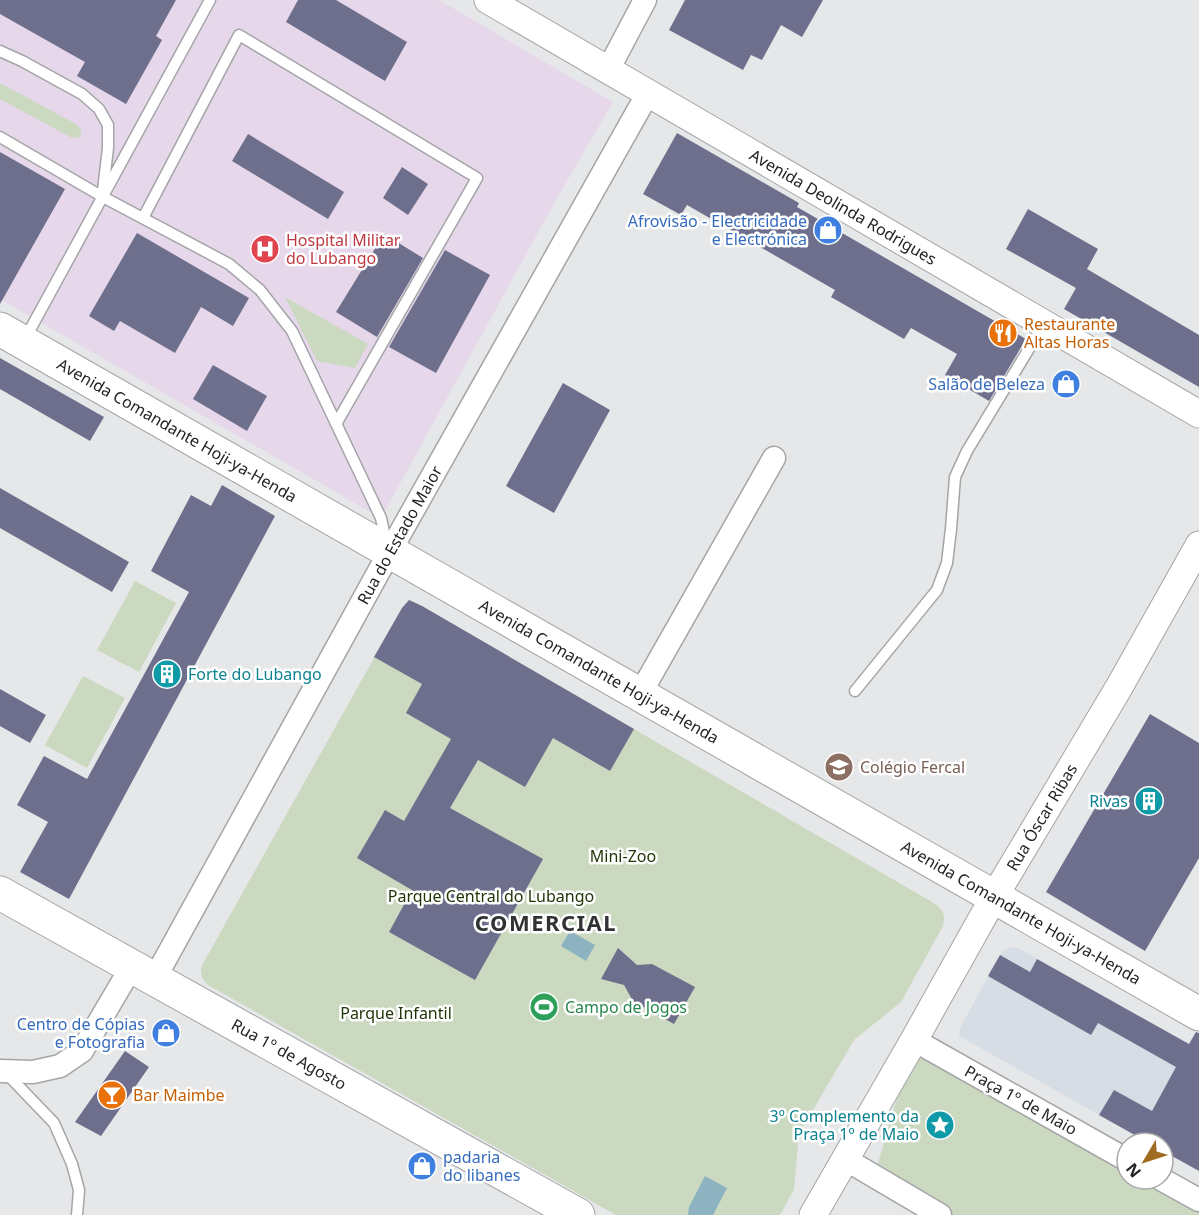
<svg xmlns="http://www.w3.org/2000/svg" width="1199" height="1215" viewBox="0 0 1199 1215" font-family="'Noto Sans',sans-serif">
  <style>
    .built { fill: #d7dde5 }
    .medical { fill: #e6d7eb }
    .green { fill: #cbd9c1 }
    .water { fill: #8db3c0 }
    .building { fill: #6e6f8c }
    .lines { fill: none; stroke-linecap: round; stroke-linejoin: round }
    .service-casing { stroke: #a3a5a6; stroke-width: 13 }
    .minor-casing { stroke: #a3a5a6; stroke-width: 25 }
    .tertiary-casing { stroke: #a3a5a6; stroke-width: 29 }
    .primary-casing { stroke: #a3a5a6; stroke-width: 35 }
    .service { stroke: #fff; stroke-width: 10 }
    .minor { stroke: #fff; stroke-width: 22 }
    .tertiary { stroke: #fff; stroke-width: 27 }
    .primary { stroke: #fff; stroke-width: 33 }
    .labels { text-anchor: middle; stroke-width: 5; stroke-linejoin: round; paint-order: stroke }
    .street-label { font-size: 16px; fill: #242425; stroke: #fff }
    .shop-label { font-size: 16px; fill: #366cbe; stroke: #fff; text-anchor: end }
    .health-label { font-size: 16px; fill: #be3a42; stroke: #fff; text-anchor: start }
    .food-label { font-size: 16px; fill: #c56008; stroke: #fff; text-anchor: start }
    .culture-label { font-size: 16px; fill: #0d838f; stroke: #fff; text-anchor: end }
    .education-label { font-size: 16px; fill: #785e54; stroke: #fff; text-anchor: start }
    .park-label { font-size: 16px; fill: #213708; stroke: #fff }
    .leisure-label { font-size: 16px; fill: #27864d; stroke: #fff; text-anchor: start }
    .district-label { font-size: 22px; font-weight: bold; letter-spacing: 1.5px; fill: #313234; stroke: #fff }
  </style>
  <rect width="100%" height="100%" fill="#e6e7e9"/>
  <path class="built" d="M1012,947L1018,948L1199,1050V1171L1163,1151V1143H1149L961,1037L959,1035L960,1028L1002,951Z"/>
  <path class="medical" d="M0,0H439L613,102L557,198L381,518L0,299Z"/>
  <path class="green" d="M0,83L76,124C80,128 83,131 80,137L72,138L0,99Z
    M285,297L368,344L355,368L317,361Z
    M135,581L176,603L139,672L97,650Z
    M412,601L422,606L932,902C942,909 946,913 943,926L901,1002L854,1040L799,1134L794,1189L780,1215H616L208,985C202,980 201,975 201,967L402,608L406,603Z
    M83,676L125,698L87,768L45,745Z
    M914,1040L1127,1155V1179H1163L1199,1193V1215H923L873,1180Z"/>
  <path class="water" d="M570,931L595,945L586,961L561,946Z
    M705,1176L727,1188L713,1215H688L689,1207Z"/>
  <path class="building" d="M0,0H176L156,36L162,40L126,104L77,76L85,62L0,14Z
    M298,0H336L407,42L385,81L286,22Z
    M685,0H823L802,37L781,25L762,60L751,55L743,70L669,30Z
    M677,133L799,203L797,207L1026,339L989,401L945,375L957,354L911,328L904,339L831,297L835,290L687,205L681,215L643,194Z
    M248,134L344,192L328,219L232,161Z
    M0,152L65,189L0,304Z
    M402,167L428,184L408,215L383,198Z
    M1028,209L1098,249L1087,269L1199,335V387L1064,309L1076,288L1006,249Z
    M137,233L249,298L233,326L201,307L175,353L120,321L114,331L89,316Z
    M384,234L423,258L377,337L336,312Z
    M445,250L490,275L436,373L389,347Z
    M0,358L104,417L90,441L0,389Z
    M213,365L267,396L247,431L193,399Z
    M563,383L610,410L554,513L506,486Z
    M222,485L275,516L69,899L20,872L48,822L17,805L44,756L87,779L189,592L151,571L191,495L211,506Z
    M0,488L129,562L112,592L0,528Z
    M409,600L422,606L634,729L610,771L553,738L525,787L478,760L450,808L543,859L475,980L389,932L412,890L357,858L385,810L404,821L451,739L406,713L422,684L374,657L402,608Z
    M0,689L46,715L30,743L0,726Z
    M1150,714L1199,743V858L1145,951L1046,892Z
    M618,948L637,965L652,964L695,987L674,1024L633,1001L624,985L601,979Z
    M1000,955L1030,972L1037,959L1189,1044L1196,1032L1199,1033V1171L1163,1151V1143H1149L1099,1115L1114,1090L1152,1111L1176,1067L1098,1023L1091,1035L988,976Z
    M125,1051L149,1067L101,1136L75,1122Z"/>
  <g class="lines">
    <g class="service-casing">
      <path id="service" d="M0,51L22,61L82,94L99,109L108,125V148L103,190
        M0,137L103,197L229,264L260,290L292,331L381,518L386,541
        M143,218L239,35L477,178L336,424
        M25,339L210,0
        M855,691L937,590L947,563L951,529L955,477L967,451L1044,324
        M5,1072L54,1123L72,1164L79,1190L77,1215"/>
    </g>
    <g class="minor-casing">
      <g id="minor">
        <path d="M608,70L645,0"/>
        <path d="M640,694L774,458"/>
        <path id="s1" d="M155,978L389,553L648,93"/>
        <path d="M914,1040L1127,1160"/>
        <path d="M0,1071L33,1072L60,1066L82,1051L132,966"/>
        <path d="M845,1159L940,1215"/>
        <path d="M1161,1179L1199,1200"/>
      </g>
    </g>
    <g class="tertiary-casing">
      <g id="tertiary">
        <path id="s2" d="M488,0L1199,414"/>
        <path id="s3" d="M813,1215L914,1040L994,897L1118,689L1199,545"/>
      </g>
    </g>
    <g class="primary-casing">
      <g id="primary">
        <path id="s4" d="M0,329L1199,1014"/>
        <path d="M0,893L578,1215"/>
      </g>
    </g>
    <use href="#service" class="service"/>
    <use href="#minor" class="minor"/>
    <use href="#tertiary" class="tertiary"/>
    <use href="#primary" class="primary"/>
  </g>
  <defs>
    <g id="shop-disc" transform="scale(1.5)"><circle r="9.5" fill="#3f7fe0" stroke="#fff"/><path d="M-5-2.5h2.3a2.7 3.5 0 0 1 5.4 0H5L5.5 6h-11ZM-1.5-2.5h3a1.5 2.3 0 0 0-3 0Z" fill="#fff"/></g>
    <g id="hospital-disc" transform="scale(1.5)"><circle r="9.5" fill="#e0444e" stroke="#fff"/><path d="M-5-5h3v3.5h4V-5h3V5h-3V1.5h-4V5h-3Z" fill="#fff"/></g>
    <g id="restaurant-disc" transform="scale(1.5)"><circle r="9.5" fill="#e8710a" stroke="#fff"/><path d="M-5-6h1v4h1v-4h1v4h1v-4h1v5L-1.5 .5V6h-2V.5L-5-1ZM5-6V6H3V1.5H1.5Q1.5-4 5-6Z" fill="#fff"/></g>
    <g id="building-disc" transform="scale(1.5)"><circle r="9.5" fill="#0f9aa8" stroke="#fff"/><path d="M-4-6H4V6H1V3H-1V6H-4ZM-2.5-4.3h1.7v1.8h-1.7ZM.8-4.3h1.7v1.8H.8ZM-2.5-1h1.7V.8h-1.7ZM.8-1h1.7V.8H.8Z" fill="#fff"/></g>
    <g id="school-disc" transform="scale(1.5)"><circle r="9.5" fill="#8d6e63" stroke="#fff"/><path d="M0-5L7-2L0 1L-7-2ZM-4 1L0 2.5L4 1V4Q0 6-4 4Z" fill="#fff"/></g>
    <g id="stadium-disc" transform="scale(1.5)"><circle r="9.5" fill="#2e9e5b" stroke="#fff"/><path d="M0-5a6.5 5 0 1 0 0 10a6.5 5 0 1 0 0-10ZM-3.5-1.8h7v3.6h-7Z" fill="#fff"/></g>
    <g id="bar-disc" transform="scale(1.5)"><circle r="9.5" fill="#e8710a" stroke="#fff"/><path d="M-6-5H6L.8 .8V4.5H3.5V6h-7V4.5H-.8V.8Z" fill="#fff"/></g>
    <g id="sight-disc" transform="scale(1.5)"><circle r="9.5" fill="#0f9aa8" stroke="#fff"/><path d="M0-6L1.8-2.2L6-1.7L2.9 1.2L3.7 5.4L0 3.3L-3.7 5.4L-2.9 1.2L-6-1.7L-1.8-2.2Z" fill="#fff"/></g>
  </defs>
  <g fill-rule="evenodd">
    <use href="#shop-disc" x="828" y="230"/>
    <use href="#hospital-disc" x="265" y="249"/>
    <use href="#restaurant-disc" x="1003" y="333"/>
    <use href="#shop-disc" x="1066" y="384"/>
    <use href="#building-disc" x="167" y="674"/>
    <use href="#school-disc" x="839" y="767"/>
    <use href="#building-disc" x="1149" y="801"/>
    <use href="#stadium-disc" x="544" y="1007"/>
    <use href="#shop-disc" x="166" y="1033"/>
    <use href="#bar-disc" x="112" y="1095"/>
    <use href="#sight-disc" x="940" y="1125"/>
    <use href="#shop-disc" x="422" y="1166"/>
  </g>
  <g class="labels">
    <g class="street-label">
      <text dy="6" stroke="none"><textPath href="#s2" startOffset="411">Avenida Deolinda Rodrigues</textPath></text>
      <text dy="6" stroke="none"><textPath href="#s4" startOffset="204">Avenida Comandante Hoji-ya-Henda</textPath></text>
      <text dy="6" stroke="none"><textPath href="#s1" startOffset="506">Rua do Estado Maior</textPath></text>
      <text dy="6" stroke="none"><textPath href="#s4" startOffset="690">Avenida Comandante Hoji-ya-Henda</textPath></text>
      <text dy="6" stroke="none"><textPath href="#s3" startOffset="459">Rua Óscar Ribas</textPath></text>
      <text dy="6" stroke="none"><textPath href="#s4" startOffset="1176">Avenida Comandante Hoji-ya-Henda</textPath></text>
      <text transform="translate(289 1054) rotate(29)" y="6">Rua 1º de Agosto</text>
      <text transform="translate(1021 1100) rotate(29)" y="6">Praça 1º de Maio</text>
    </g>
    <g class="shop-label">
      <text x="807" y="227">Afrovisão - Electricidade<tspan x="807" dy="18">e Electrónica</tspan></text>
      <text x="1045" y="390">Salão de Beleza</text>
      <text x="145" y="1030">Centro de Cópias<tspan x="145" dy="18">e Fotografia</tspan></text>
      <text x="443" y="1163" text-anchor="start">padaria<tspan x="443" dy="18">do libanes</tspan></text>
    </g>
    <g class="health-label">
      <text x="286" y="246">Hospital Militar<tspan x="286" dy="18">do Lubango</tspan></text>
    </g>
    <g class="food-label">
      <text x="1024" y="330">Restaurante<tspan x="1024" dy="18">Altas Horas</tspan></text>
      <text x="133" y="1101">Bar Maimbe</text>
    </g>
    <g class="culture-label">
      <text x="188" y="680" text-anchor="start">Forte do Lubango</text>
      <text x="1128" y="807">Rivas</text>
      <text x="919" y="1122">3º Complemento da<tspan x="919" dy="18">Praça 1º de Maio</tspan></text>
    </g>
    <g class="education-label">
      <text x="860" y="773">Colégio Fercal</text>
    </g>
    <g class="park-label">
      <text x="623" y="862">Mini-Zoo</text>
      <text x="491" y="902">Parque Central do Lubango</text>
      <text x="396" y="1019">Parque Infantil</text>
    </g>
    <g class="leisure-label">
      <text x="565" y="1013">Campo de Jogos</text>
    </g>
    <g class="district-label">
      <text x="546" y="931">COMERCIAL</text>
    </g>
  </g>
  <g transform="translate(1145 1161) rotate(231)"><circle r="28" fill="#ffffff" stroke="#a7a7a8" stroke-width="1.5"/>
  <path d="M0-4.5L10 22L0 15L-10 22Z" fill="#9f6c22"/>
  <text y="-9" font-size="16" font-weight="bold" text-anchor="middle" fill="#242425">N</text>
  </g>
</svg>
